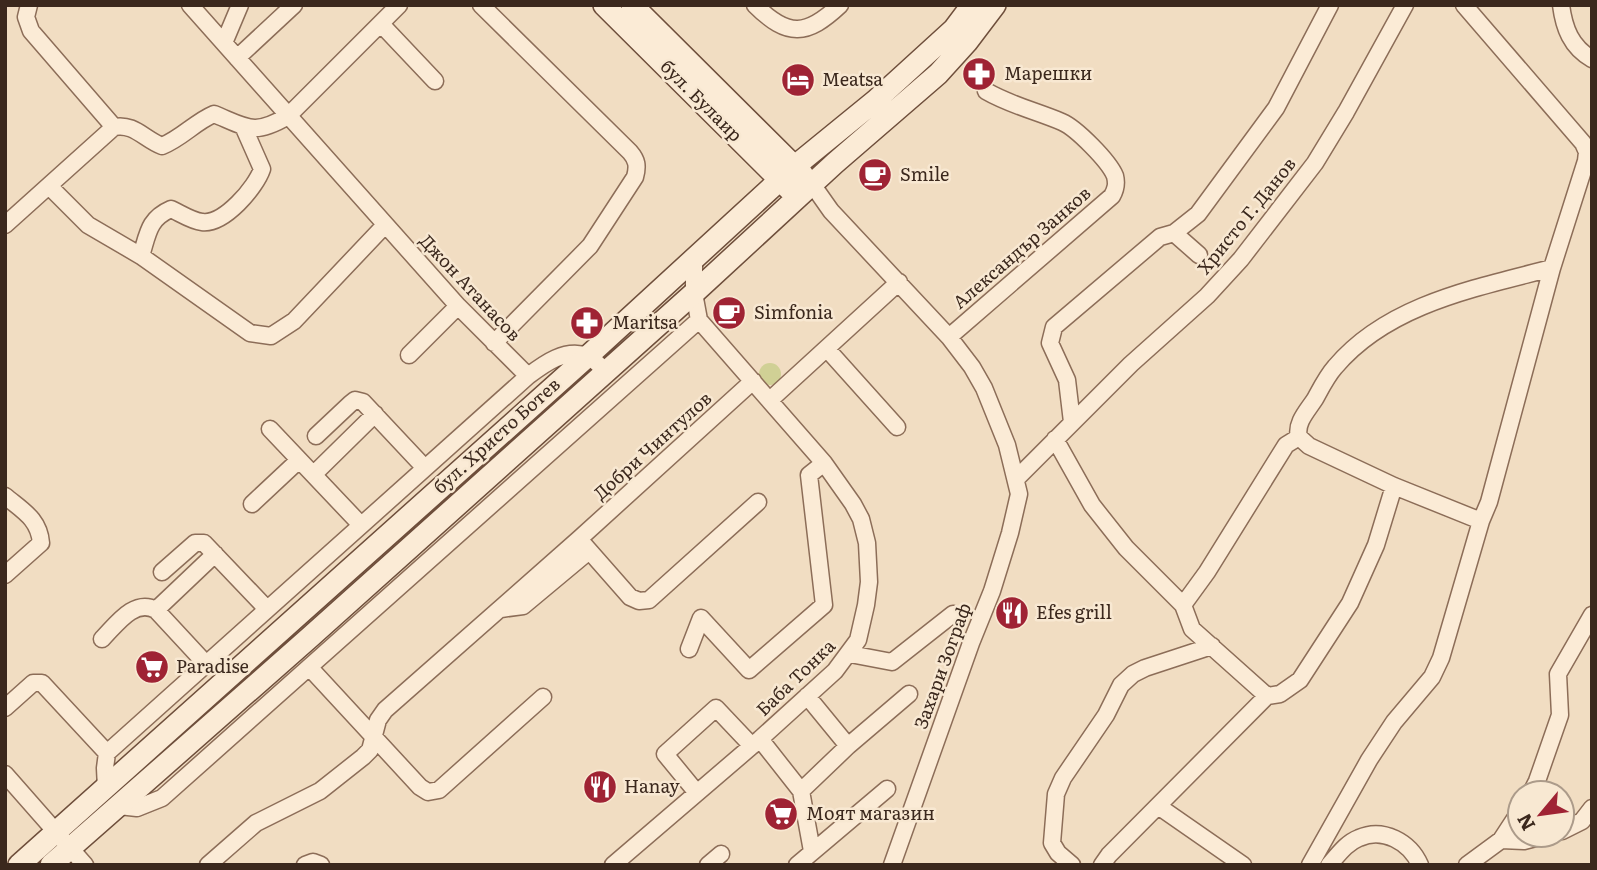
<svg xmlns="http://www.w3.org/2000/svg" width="1597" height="870" viewBox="0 0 1597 870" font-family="Literata,serif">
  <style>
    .green { fill: #d0d095 }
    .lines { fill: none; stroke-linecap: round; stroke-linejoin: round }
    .street-casing { stroke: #8c6d58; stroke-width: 19 }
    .secondary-casing { stroke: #6e4e3b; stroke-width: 24 }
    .street { stroke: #fbebd6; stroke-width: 16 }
    .secondary { stroke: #fbebd6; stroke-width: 21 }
    .labels { text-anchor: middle; stroke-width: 5; stroke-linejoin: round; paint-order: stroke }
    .poi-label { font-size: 18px; fill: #3b281d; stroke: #f8e8d2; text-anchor: start }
    .street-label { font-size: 18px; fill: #3b281d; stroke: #f8e8d2 }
  </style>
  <rect width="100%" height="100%" fill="#f1ddc2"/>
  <path class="green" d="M759 374a11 11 0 1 1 22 0a11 11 0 1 1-22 0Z"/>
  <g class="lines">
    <g class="street-casing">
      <path id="street" d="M29,5L26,17L31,31L114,127
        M190,5L458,306L528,376
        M481,5L630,152C637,160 638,166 635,177L590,246L494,343
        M755,5C788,38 807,36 840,5
        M1561,5C1564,28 1571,47 1592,59
        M381,24L435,81
        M224,43L240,5
        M237,58L294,5
        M812,184L831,211L949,337L972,367L984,388L1007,445L1019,494L1010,533L992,591L971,643L892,865
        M49,186L88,225L141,256L250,333L271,336L294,321L385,225
        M5,225L114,127C134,123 144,139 162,146C182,138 195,122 214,114C248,128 254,136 288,116L399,5
        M1174,233L1199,255
        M141,256C148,234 148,219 171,209C180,213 192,221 202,222C224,225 256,187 262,169L243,126
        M949,337L1112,196C1116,189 1117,184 1115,176C1109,161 1076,128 1062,122C1036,111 1010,105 986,91
        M827,349L897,427
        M409,355L458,306
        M770,400L899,282
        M1072,422L1067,380L1050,343L1054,327L1160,237L1174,233L1198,214L1276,108L1330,5
        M270,429L361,525
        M316,436L350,404L355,400L363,402L424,467
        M1055,439L1092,505L1126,548L1183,605L1192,629L1267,696
        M314,474L375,414
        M1017,478L1131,364L1207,296L1241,259L1315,163L1346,112L1405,5
        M5,496C23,511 39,519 41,543L5,575
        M252,504L299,460
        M1481,521L1394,486L1309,446L1299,437C1295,423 1308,410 1315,399C1321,388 1327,376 1335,367C1388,304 1476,288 1552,268
        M579,539L630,597L639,601L649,600L758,502
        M162,572L195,543H204L267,609
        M1183,605L1207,572L1286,445L1299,437
        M501,609L523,606L589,551
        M156,610L215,554
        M102,639C116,625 134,598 156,610L207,665
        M689,649L701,618L749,670L824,605L809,475L824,463
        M850,654L892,662L953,614
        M310,668L420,787L428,792L439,790L543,697
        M807,696L848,746
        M5,708L33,683H42L107,753
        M760,739L801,791L812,851
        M5,774L85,865
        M106,788L105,768L107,753L528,376C544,364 565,348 587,356C593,358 600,366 605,371
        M801,791L848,746L909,694
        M697,793L665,754L716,708L752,746
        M1531,793L1537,781L1560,715L1558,674L1592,615
        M119,806L137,808L162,798L699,320
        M1158,806L1243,865
        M1562,831L1582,821L1592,808
        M1501,840L1524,841L1547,835
        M208,865L256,823L320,791L363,757L370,750L378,720L385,710L579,539L753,381
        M305,865L313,862L321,865
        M613,865L760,739L835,671L858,640L866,605L869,582L867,543L861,519L853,504L824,463L699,320L694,293V259
        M708,865L721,854
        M797,865L887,789
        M1072,865L1058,853L1052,843L1056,794L1063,778L1106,715L1121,685L1133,674L1145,668L1212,646
        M1102,865L1109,855L1267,696L1280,694L1300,680L1350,603L1376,545L1394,486
        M1310,865L1369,760L1394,722L1432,677L1441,658L1481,521L1489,502L1552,268L1586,161L1587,152L1583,143L1464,5
        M1329,865C1338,855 1346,843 1359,838C1383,827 1410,842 1420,865
        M1467,865L1501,840L1520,811"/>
    </g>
    <g class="secondary-casing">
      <path id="secondary" d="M604,5L789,189
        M632,5L803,175
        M19,865L588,356L794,167L875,101L954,29L972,5
        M51,865L309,638L694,293L835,163L938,74L967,42L995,5"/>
    </g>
    <use href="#street" class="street"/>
    <use href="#secondary" class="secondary"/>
  </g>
  <defs>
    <g id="pharmacy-disc" transform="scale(1.75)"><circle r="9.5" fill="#9f2334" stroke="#f8e8d2"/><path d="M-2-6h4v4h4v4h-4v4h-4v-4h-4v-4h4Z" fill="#fff"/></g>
    <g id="hotel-disc" transform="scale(1.75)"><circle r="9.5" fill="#9f2334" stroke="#f8e8d2"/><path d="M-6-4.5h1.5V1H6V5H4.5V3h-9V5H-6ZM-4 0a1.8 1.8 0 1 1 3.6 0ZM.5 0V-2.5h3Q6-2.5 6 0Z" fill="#fff"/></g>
    <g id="cafe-disc" transform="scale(1.75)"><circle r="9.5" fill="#9f2334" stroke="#f8e8d2"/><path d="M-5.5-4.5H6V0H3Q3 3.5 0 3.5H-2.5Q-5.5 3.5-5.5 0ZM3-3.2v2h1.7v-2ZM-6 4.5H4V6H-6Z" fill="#fff"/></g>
    <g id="restaurant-disc" transform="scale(1.75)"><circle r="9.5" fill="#9f2334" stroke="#f8e8d2"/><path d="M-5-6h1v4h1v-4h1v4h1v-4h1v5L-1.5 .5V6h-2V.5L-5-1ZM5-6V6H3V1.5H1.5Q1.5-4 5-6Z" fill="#fff"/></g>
    <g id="supermarket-disc" transform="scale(1.75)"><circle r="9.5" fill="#9f2334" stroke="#f8e8d2"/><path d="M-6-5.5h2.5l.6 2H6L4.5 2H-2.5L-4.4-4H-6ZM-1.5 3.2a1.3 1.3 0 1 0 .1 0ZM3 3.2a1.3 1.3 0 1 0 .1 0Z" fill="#fff"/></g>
  </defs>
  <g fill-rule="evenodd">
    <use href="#pharmacy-disc" x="979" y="74"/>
    <use href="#hotel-disc" x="798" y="80"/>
    <use href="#cafe-disc" x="875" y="175"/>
    <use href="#cafe-disc" x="729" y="313"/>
    <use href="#pharmacy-disc" x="587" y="323"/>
    <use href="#restaurant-disc" x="1012" y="613"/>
    <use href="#supermarket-disc" x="152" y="667"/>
    <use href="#restaurant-disc" x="600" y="787"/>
    <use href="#supermarket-disc" x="781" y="814"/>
  </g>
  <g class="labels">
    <g class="poi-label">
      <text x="1004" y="80">Марешки</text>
      <text x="822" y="86">Meatsa</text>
      <text x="900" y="181">Smile</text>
      <text x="754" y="319">Simfonia</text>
      <text x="612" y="329">Maritsa</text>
      <text x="1036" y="619">Efes grill</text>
      <text x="176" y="673">Paradise</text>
      <text x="624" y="793">Hanay</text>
      <text x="806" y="820">Моят магазин</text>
    </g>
    <g class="street-label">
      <text transform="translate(701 101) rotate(45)" y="6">бул. Булаир</text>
      <text transform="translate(1247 216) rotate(-51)" y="6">Христо Г. Данов</text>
      <text transform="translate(1022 248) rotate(-41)" y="6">Александър Занков</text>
      <text transform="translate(470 288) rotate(47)" y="6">Джон Атанасов</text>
      <text transform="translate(497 436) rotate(-42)" y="6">бул. Христо Ботев</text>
      <text transform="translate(653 446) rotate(-42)" y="6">Добри Чинтулов</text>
      <text transform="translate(943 666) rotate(-70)" y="6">Захари Зограф</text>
      <text transform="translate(796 678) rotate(-44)" y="6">Баба Тонка</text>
    </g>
  </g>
  <rect width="1597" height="870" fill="none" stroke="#3b281d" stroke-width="14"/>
  <g transform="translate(1541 814) rotate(241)"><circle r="33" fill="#f8e8d2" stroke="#ac9b8a" stroke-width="2"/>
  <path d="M0-5L12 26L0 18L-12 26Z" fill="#9f2334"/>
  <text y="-10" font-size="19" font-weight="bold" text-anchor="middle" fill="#3b281d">N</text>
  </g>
</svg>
